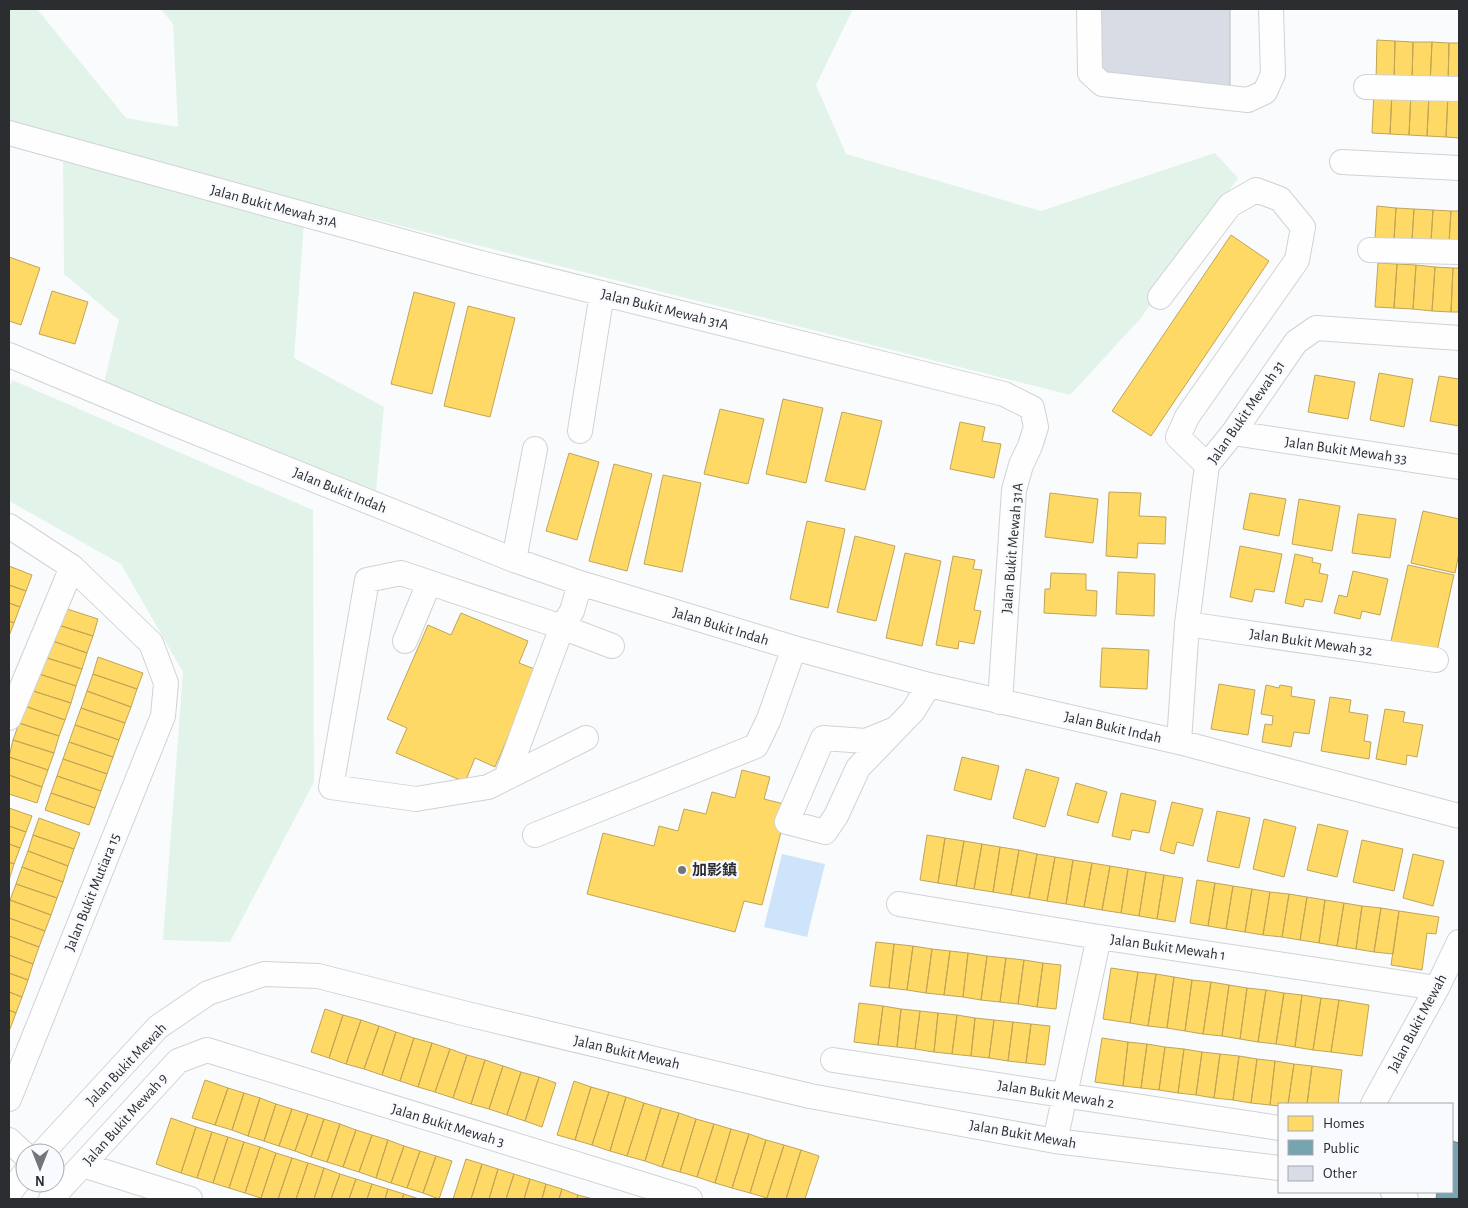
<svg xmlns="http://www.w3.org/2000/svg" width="1468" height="1208" viewBox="0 0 1468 1208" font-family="'Alegreya Sans','Noto Sans SC',sans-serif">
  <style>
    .green { fill: #e2f4ea }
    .water { fill: #cde4fa }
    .homes { fill: #ffd966; stroke: #c0a556 }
    .public { fill: #76a5af; stroke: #608189 }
    .building { fill: #d7dce5; stroke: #bcbec0 }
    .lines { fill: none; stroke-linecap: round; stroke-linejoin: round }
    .minor-casing { stroke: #d0d2d4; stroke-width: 26 }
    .minor { stroke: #fefeff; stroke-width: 24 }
    .poi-dot { fill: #747578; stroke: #f8fafe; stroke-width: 2 }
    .labels { text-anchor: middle; stroke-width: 5; stroke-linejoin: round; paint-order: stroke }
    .street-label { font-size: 15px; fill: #2c2d30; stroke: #f8fafe }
    .poi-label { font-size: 15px; font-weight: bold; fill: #2c2d30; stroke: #f8fafe; text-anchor: start }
  </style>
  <rect width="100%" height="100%" fill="#f9fbfd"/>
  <path class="green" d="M9,9H37L126,118L178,127L173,24L161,9H853L816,85L846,154L1041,211L1215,153L1238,178L1141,318L1070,395L9,127Z
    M63,158L304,224L294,358L384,407L376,491L104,383L119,320L64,274Z
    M12,380L313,510L314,782L230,942L163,940L183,672L121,564L9,501V389Z"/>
  <path class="water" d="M782,854L825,864L807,937L764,927Z"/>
  <path class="homes" d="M1377,40L1395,41L1394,83L1376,82Z
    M1395,41L1413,42L1412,83H1394Z
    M1413,42H1432L1430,84L1412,83Z
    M1432,42L1449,43L1448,84H1430Z
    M1449,43H1459V85L1448,84Z
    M1374,91L1392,92L1390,134L1372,133Z
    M1392,92L1411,93L1409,135L1390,134Z
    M1411,93L1429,94L1427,136L1409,135Z
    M1429,94L1448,95L1446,137L1427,136Z
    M1448,95L1459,96V138L1446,137Z
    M1377,206L1396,208L1393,255L1374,254Z
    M1396,208L1414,209L1411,256L1393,255Z
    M1414,209L1433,210L1430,257L1411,256Z
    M1433,210L1451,211L1448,258L1430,257Z
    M1451,211H1459V259L1448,258Z
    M1231,235L1269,261L1151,436L1112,411Z
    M9,257L40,268L21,325L9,321Z
    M1378,263L1397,264L1394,308L1375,307Z
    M1397,264L1416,265L1413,309L1394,308Z
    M1416,265L1435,267L1432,311L1413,309Z
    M1435,267L1453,268L1451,312L1432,311Z
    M1453,268H1459V312H1451Z
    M52,291L88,302L75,344L39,334Z
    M414,292L455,303L432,394L391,384Z
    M468,306L515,318L490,417L444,406Z
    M1379,373L1413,379L1404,427L1370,420Z
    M1315,375L1355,382L1348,419L1308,412Z
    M1439,376L1459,379V426L1430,421Z
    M783,399L823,408L806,483L766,474Z
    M720,409L764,419L748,484L704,474Z
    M842,412L882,421L865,490L825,481Z
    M960,422L985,427L982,441L1001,444L994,478L950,469Z
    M569,453L599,462L577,540L546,531Z
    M614,464L652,474L627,571L589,561Z
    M663,475L701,483L682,572L644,564Z
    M1109,492L1141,493L1139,516L1166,517L1165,544L1138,543L1137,558L1106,556Z
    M1050,493L1098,499L1093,543L1045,537Z
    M1250,493L1286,499L1279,536L1243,529Z
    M1299,499L1340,506L1332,551L1292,544Z
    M1423,511L1459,519V553L1455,573L1411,563Z
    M1358,514L1396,519L1390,558L1352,553Z
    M807,521L845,529L828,608L790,599Z
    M855,536L895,546L876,621L837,612Z
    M1240,546L1282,554L1274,592L1255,589L1252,602L1230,597Z
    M905,553L941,561L922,646L886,638Z
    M1295,554L1313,558L1312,562L1321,564L1319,573L1328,575L1322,602L1305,599L1303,607L1285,603Z
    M953,556L975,560L973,569L982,570L974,610L981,611L974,644L959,641L958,649L936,645Z
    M1408,565L1454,575L1437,651L1391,641Z
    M9,566L32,575L26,591L9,585Z
    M1353,571L1388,579L1380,615L1362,611L1360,619L1334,613L1339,595L1347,597Z
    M1118,572L1155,574L1154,616L1116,614Z
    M1051,573L1086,574V590L1097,591L1096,616L1044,613L1045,589H1050Z
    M9,585L26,591L20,607L9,603Z
    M9,603L20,607L14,623L9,621Z
    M58,606L98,619L93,636L52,623Z
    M461,613L528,641L519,663L537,670L495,767L475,758L465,782L396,753L407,728L387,719L428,625L451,635Z
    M9,621L14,623L9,636Z
    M52,623L93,636L87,653L47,639Z
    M47,639L87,653L82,669L41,656Z
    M1102,648L1149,650L1147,689L1100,687Z
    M41,656L82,669L76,686L36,673Z
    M98,657L143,673L137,689L93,674Z
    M36,673L76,686L71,703L30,690Z
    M93,674L137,689L131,707L87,691Z
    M1219,684L1255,690L1248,735L1211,729Z
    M1266,685L1279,688L1280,685L1292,687L1291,696L1315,700L1309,734L1294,732L1291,747L1262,742L1265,724L1272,725L1273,716L1261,714Z
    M30,690L71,703L65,720L25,706Z
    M87,691L131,707L125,723L81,708Z
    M1330,697L1351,700L1349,712L1368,715L1364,741L1371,742L1369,759L1321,751Z
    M25,706L65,720L59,736L19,723Z
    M81,708L125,723L119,740L75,725Z
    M1385,709L1405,712L1403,722L1423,725L1417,757L1407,755L1406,765L1376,759Z
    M19,723L59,736L54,753L13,740Z
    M75,725L119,740L113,757L69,742Z
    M13,740L54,753L48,770L9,757Z
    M69,742L113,757L107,774L63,759Z
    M9,757L48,770L42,787L9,775Z
    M962,757L999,766L991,800L954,790Z
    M63,759L107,774L101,791L57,776Z
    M1026,769L1059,778L1045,827L1013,818Z
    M742,770L770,777L764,799L788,805L762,905L744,901L735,932L587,894L603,833L654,846L659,826L678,831L684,809L706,814L712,792L735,798Z
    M9,775L42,787L37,803L9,794Z
    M57,776L101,791L95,808L51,793Z
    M1076,783L1107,792L1098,823L1067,815Z
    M51,793L95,808L89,825L45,810Z
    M1121,793L1156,801L1149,833L1132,830L1130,840L1112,836Z
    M1172,802L1203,809L1193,846L1177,842L1174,854L1160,850Z
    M9,808L32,816L26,832L9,826Z
    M1217,811L1250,818L1239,868L1207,861Z
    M39,818L80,833L74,849L33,835Z
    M1264,819L1296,827L1284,877L1253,869Z
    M1318,824L1348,831L1337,877L1307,870Z
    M9,826L26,832L20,848L9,844Z
    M33,835L74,849L68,866L28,851Z
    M927,835L945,838L938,883L920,880Z
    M945,838L964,841L956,886L938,883Z
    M1362,840L1403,849L1394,891L1353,882Z
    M964,841L982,844L974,889L956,886Z
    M9,844L20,848L14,864L9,862Z
    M982,844L1000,847L993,892L974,889Z
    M1000,847L1019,850L1011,895L993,892Z
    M1019,850L1037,854L1029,898L1011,895Z
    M28,851L68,866L63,882L22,867Z
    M1037,854L1055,857L1047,901L1029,898Z
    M1413,854L1444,861L1433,906L1403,898Z
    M1055,857L1073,860L1066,904L1047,901Z
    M1073,860L1092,863L1084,907L1066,904Z
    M9,862L14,864L9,880Z
    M1092,863L1110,866L1102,910L1084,907Z
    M1110,866L1128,869L1121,913L1102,910Z
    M22,867L63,882L57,898L16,884Z
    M1128,869L1146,872L1139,916L1121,913Z
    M1146,872L1164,875L1157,919L1139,916Z
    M1164,875L1183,878L1175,922L1157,919Z
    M1197,880L1215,883L1208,926L1190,923Z
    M1215,883L1233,886L1226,929L1208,926Z
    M16,884L57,898L51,915L10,900Z
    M1233,886L1252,889L1245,932L1226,929Z
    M1252,889L1270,892L1263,935L1245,932Z
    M1270,892L1289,894L1282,937L1263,935Z
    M1289,894L1307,897L1300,940L1282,937Z
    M1307,897L1325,900L1319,943L1300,940Z
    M10,900L51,915L45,931L9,918Z
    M1325,900L1344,903L1337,946L1319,943Z
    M1344,903L1362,906L1356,949L1337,946Z
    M1362,906L1381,908L1374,952L1356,949Z
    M1381,908L1399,911L1393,954L1374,952Z
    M1399,911L1439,917L1436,934L1427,933L1422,970L1391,965Z
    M9,918L45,931L39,947L9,936Z
    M9,936L39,947L33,964L9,955Z
    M876,942L894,944L889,988L870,986Z
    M894,944L913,946L907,990L889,988Z
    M913,946L932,949L926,993L907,990Z
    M932,949L950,951L944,995L926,993Z
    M950,951L968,953L963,997L944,995Z
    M968,953L987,956L981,1000L963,997Z
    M9,955L33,964L28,980L9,973Z
    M987,956L1006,958L1000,1002L981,1000Z
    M1006,958L1024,960L1018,1004L1000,1002Z
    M1024,960L1043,963L1037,1007L1018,1004Z
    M1043,963L1061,965L1056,1009L1037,1007Z
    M1111,968L1138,972L1130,1023L1103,1019Z
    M1138,972L1156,974L1148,1026L1130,1023Z
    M9,973L28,980L22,997L9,992Z
    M1156,974L1174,977L1167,1028L1148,1026Z
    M1174,977L1192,980L1185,1031L1167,1028Z
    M1192,980L1211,982L1203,1034L1185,1031Z
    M1211,982L1229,985L1222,1036L1203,1034Z
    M1229,985L1247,988L1240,1039L1222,1036Z
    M1247,988L1266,990L1258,1042L1240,1039Z
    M1266,990L1284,993L1276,1044L1258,1042Z
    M9,992L22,997L16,1013L9,1010Z
    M1284,993L1302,995L1295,1047L1276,1044Z
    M1302,995L1321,998L1313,1050L1295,1047Z
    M1321,998L1339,1000L1331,1052L1313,1050Z
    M1339,1000L1369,1005L1362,1056L1331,1052Z
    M859,1003L883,1006L878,1045L854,1042Z
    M883,1006L901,1009L897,1047L878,1045Z
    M325,1009L343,1015L329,1058L311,1052Z
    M901,1009L920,1011L915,1049L897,1047Z
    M9,1010L16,1013L10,1029H9Z
    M920,1011L938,1013L934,1052L915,1049Z
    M938,1013L957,1015L952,1054L934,1052Z
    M343,1015L361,1020L346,1064L329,1058Z
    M957,1015L975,1018L971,1056L952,1054Z
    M975,1018L994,1020L989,1058L971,1056Z
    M361,1020L379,1026L364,1069L346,1064Z
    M994,1020L1013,1022L1008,1061L989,1058Z
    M1013,1022L1031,1024L1026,1063L1008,1061Z
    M1031,1024L1050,1026L1045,1065L1026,1063Z
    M379,1026L396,1032L382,1075L364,1069Z
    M396,1032L414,1038L400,1081L382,1075Z
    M414,1038L432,1043L418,1087L400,1081Z
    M1102,1038L1128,1042L1123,1086L1095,1082Z
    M1128,1042L1147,1044L1141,1088L1123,1086Z
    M432,1043L450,1049L435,1092L418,1087Z
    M1147,1044L1165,1047L1159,1090L1141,1088Z
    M1165,1047L1184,1049L1178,1093L1159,1090Z
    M450,1049L467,1055L453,1098L435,1092Z
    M1184,1049L1202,1052L1196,1095L1178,1093Z
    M1202,1052L1220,1054L1214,1098L1196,1095Z
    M1220,1054L1239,1056L1233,1100L1214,1098Z
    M467,1055L485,1060L471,1104L453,1098Z
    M1239,1056L1257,1059L1251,1103L1233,1100Z
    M1257,1059L1275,1061L1270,1105L1251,1103Z
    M485,1060L503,1066L489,1109L471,1104Z
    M1275,1061L1294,1064L1288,1104H1279V1106L1270,1105Z
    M1294,1064L1312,1066L1307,1104H1288Z
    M503,1066L521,1072L507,1115L489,1109Z
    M1312,1066L1342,1070L1338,1104H1307Z
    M521,1072L539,1077L525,1121L507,1115Z
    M539,1077L556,1083L542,1127L525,1121Z
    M205,1080L228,1088L215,1125L192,1118Z
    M574,1081L591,1087L575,1140L557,1135Z
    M591,1087L609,1092L592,1145L575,1140Z
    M228,1088L244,1093L232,1130L215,1125Z
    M609,1092L626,1097L610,1151L592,1145Z
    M244,1093L260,1098L248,1136L232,1130Z
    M626,1097L644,1103L627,1156L610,1151Z
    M260,1098L276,1104L264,1141L248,1136Z
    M644,1103L661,1108L645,1161L627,1156Z
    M276,1104L292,1109L279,1146L264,1141Z
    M661,1108L679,1113L662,1167L645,1161Z
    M292,1109L308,1114L295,1151L279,1146Z
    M679,1113L696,1119L680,1172L662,1167Z
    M308,1114L324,1119L311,1157L295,1151Z
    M171,1118L196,1127L181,1173L156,1164Z
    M324,1119L340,1124L327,1162L311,1157Z
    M696,1119L714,1124L697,1177L680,1172Z
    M340,1124L356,1130L343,1167L327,1162Z
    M714,1124L731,1129L715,1183L697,1177Z
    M196,1127L212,1132L197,1178L181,1173Z
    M731,1129L749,1134L732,1188L715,1183Z
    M356,1130L372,1135L359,1172L343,1167Z
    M212,1132L228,1137L213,1183L197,1178Z
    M749,1134L766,1140L750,1193L732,1188Z
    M372,1135L388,1140L376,1178L359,1172Z
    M228,1137L244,1142L229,1188L213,1183Z
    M388,1140L404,1146L391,1183L376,1178Z
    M766,1140L784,1145L767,1198L750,1193Z
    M244,1142L260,1147L245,1193L229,1188Z
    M784,1145L801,1150L786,1199H771L767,1198Z
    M404,1146L420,1151L407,1188L391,1183Z
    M260,1147L276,1153L261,1198L245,1193Z
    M801,1150L819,1156L805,1199H786Z
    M420,1151L436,1156L423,1193L407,1188Z
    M276,1153L292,1158L278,1199H263L261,1198Z
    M436,1156L452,1161L439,1199L423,1193Z
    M292,1158L308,1163L296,1199H278Z
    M466,1159L482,1164L471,1199H453Z
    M308,1163L324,1168L314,1199H296Z
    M482,1164L498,1169L489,1199H471Z
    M324,1168L340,1174L331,1199H314Z
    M498,1169L514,1174L506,1199H489Z
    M340,1174L356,1179L349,1199H331Z
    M514,1174L530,1179L524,1199H506Z
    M356,1179L372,1184L367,1199H349Z
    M530,1179L546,1184L542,1199H524Z
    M372,1184L388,1189L385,1199H367Z
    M546,1184L562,1189L559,1199H542Z
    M388,1189L404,1194L402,1199H385Z
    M562,1189L578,1195L577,1199H559Z
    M404,1194L419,1199H402Z
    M578,1195L593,1199H577Z"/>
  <path class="public" d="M1452,1141L1459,1143V1199H1436L1437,1192H1452Z"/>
  <path class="building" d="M1100,9H1230V91L1099,90Z"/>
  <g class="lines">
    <g class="minor-casing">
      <path id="minor" d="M1089,9L1090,73L1102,84L1248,100L1265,92L1273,74L1271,9
        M1366,87L1459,89
        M9,133L481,263L1004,394L1032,408L1036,427L1030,446L1021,465L1014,490L1000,702
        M1342,162L1459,168
        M1370,250L1459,252
        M1160,297L1230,205L1256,190L1280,199L1303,227L1297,260L1187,417L1178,437L1207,465
        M9,355L160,418L514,560L580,583L794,648L929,685L1179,742L1459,816
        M580,431L602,293
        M1233,433L1459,467
        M9,526L72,567L151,643L166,683L163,716L9,1099
        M514,560L535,449
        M1187,624L1436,660
        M405,641L429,583
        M9,718L72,567
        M895,729L866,741L823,738L787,822L825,832L836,816L858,768L913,711L929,685
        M586,738L488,787L416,799L331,787L367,580L401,573L562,627L612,646
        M1179,742L1187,624L1207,465L1233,433L1296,342L1316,328L1459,338
        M506,778L562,627L572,611L580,583
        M535,835L756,746L769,719L794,648
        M899,904L1099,937L1437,988
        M833,1060L1279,1128
        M1373,1104L1437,988L1459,942
        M9,1140L25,1155
        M1055,1141L1099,937
        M42,1153L158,1027L208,993L264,974L318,976L463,1013L810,1096L1055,1141L1279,1168
        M83,1165L190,1199
        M1393,1192L1406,1199
        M9,1193L25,1173
        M51,1199L178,1061L207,1050L690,1199"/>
    </g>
    <use href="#minor" class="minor"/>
  </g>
  <circle class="poi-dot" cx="682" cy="870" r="5"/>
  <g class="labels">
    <g class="street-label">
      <text transform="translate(274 206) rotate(15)" y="5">Jalan Bukit Mewah 31A</text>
      <text transform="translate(665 309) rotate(14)" y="5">Jalan Bukit Mewah 31A</text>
      <text transform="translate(1246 412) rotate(-55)" y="5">Jalan Bukit Mewah 31</text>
      <text transform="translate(1346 450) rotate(8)" y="5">Jalan Bukit Mewah 33</text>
      <text transform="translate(340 490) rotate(22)" y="5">Jalan Bukit Indah</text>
      <text transform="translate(1012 548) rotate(-85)" y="5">Jalan Bukit Mewah 31A</text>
      <text transform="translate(721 626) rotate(17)" y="5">Jalan Bukit Indah</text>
      <text transform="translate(1311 642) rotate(8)" y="5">Jalan Bukit Mewah 32</text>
      <text transform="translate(1113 727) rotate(13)" y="5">Jalan Bukit Indah</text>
      <text transform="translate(92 892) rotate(-68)" y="5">Jalan Bukit Mutiara 15</text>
      <text transform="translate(1168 947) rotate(8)" y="5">Jalan Bukit Mewah 1</text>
      <text transform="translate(1417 1023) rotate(-62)" y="5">Jalan Bukit Mewah</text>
      <text transform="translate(627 1052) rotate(13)" y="5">Jalan Bukit Mewah</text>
      <text transform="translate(126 1064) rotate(-46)" y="5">Jalan Bukit Mewah</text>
      <text transform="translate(1056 1094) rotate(9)" y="5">Jalan Bukit Mewah 2</text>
      <text transform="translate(125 1119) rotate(-48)" y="5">Jalan Bukit Mewah 9</text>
      <text transform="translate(448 1125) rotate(17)" y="5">Jalan Bukit Mewah 3</text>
      <text transform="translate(1023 1134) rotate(10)" y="5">Jalan Bukit Mewah</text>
    </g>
    <g class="poi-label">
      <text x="692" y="875">加影鎮</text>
    </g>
  </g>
  <rect width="1468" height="1208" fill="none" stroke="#2c2d30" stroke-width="20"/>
  <rect x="1278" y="1103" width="175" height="90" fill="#f8fafe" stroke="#a6a8ac"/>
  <rect x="1288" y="1116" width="25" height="15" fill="#ffd966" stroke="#a6a8ac"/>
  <text x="1323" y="1128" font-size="15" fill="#2c2d30">Homes</text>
  <rect x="1288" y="1140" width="25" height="15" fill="#76a5af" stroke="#a6a8ac"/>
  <text x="1323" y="1153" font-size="15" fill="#2c2d30">Public</text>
  <rect x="1288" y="1166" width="25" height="15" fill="#d7dce5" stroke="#a6a8ac"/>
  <text x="1323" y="1178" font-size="15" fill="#2c2d30">Other</text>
  <g transform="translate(40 1168) rotate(180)"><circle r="24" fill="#f8fafe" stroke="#a6a8ac"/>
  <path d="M0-4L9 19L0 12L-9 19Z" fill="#747578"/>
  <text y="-8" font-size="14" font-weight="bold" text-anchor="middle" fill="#2c2d30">N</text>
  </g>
</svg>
